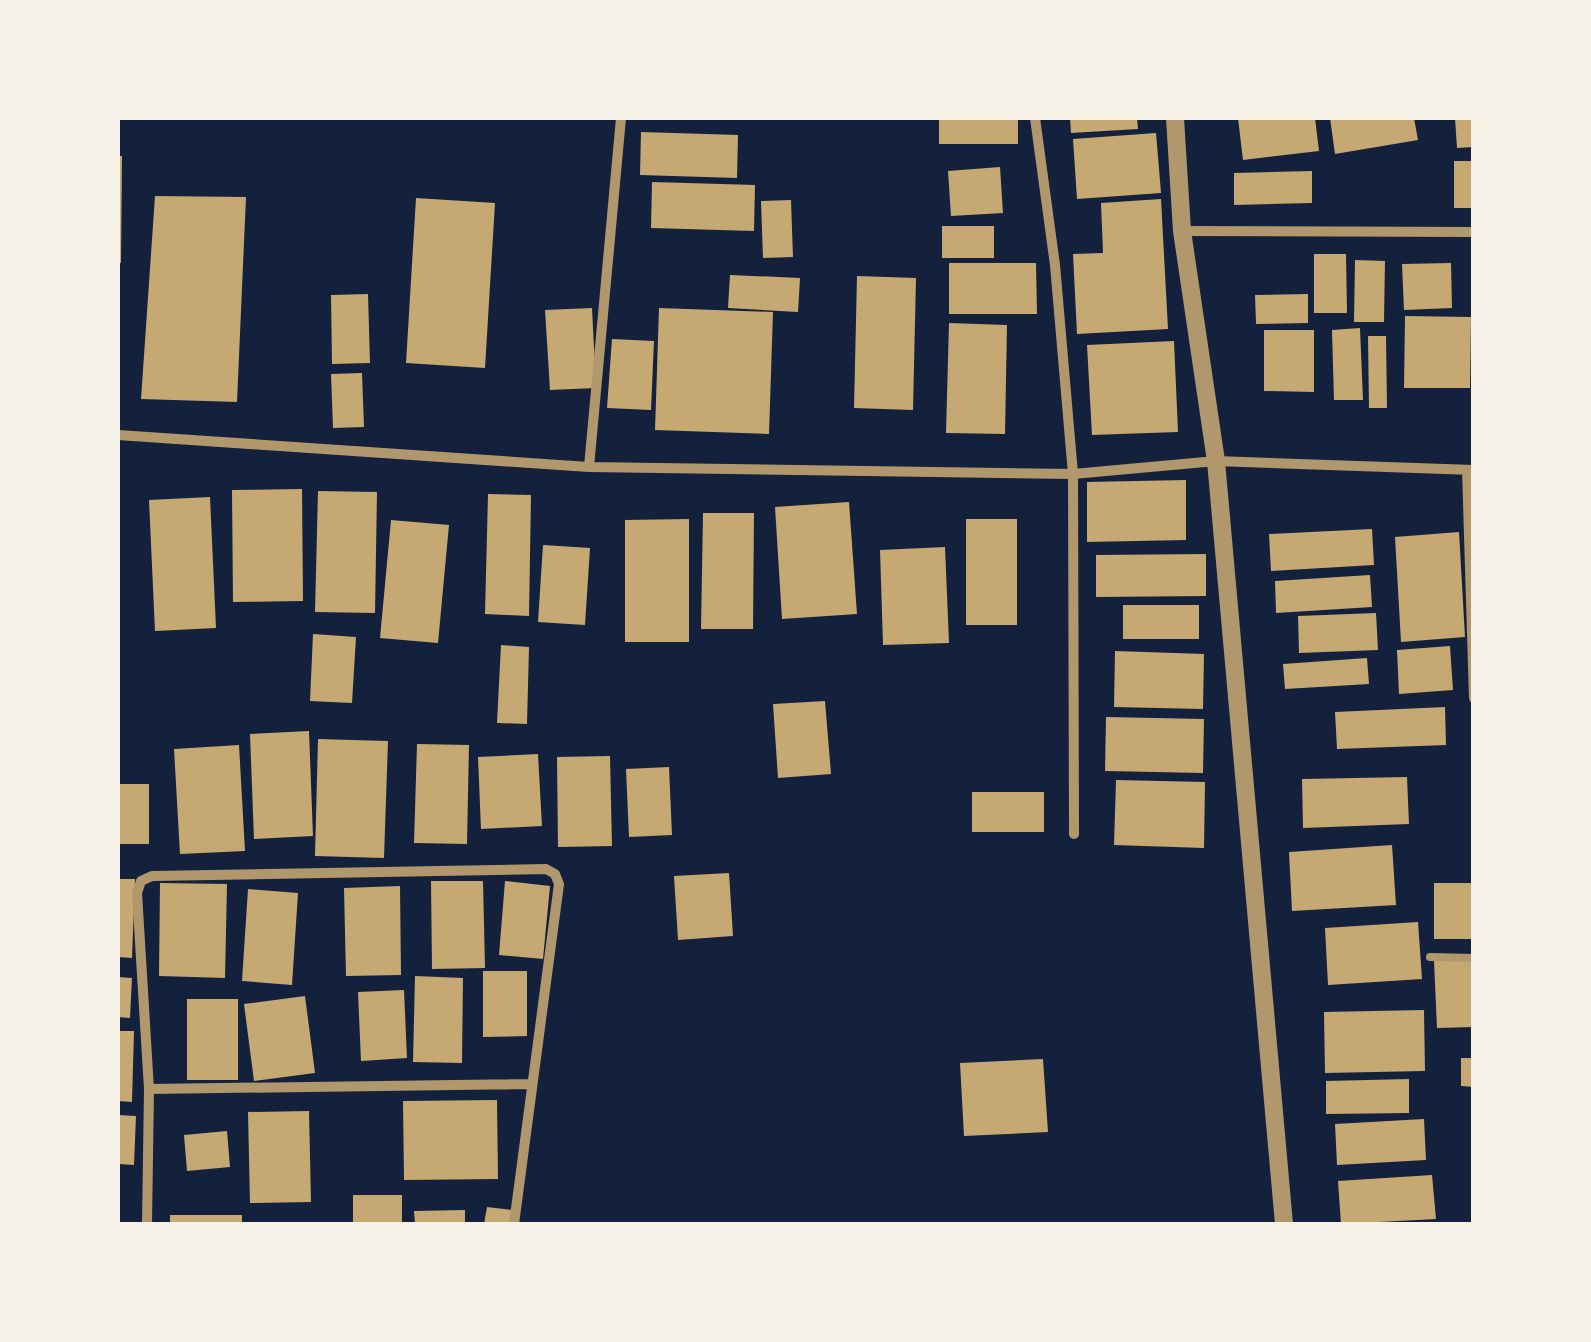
<svg xmlns="http://www.w3.org/2000/svg" width="1591" height="1342" viewBox="0 0 1591 1342" font-family="'DejaVu Sans',sans-serif">
  <style>
    .building { fill: #c6a872 }
    .lines { fill: none; stroke-linecap: round; stroke-linejoin: round }
    .service { stroke: #b1986c; stroke-width: 8 }
    .minor { stroke: #b1986c; stroke-width: 10 }
    .tertiary { stroke: #b1986c; stroke-width: 18 }
  </style>
  <rect width="100%" height="100%" fill="#14213d"/>
  <path class="building" d="M939,118H1018V144H939Z
    M1070,118H1137L1138,129L1071,133Z
    M1238,118H1315L1319,151L1243,160Z
    M1330,118H1414L1418,140L1335,154Z
    M1455,118H1474V147L1457,148Z
    M641,132L738,135L737,178L640,175Z
    M1156,133L1161,193L1077,199L1073,139Z
    M118,156H122L121,263H118Z
    M1454,161H1474V208H1454Z
    M1000,167L1003,213L951,216L948,171Z
    M1312,171V203L1234,205V173Z
    M652,182L755,185L754,231L651,228Z
    M155,196L246,197L237,402L141,399Z
    M416,198L495,203L485,368L406,363Z
    M1161,199L1168,329L1077,334L1073,254L1103,253L1101,203Z
    M791,200L793,257L763,258L761,201Z
    M942,226H994V258H942Z
    M1314,254H1346L1347,313H1314Z
    M1355,260L1385,261L1384,322H1354Z
    M949,263H1036L1037,314H949Z
    M1451,263L1452,308L1404,310L1402,264Z
    M730,275L800,278L798,312L728,308Z
    M857,276L916,278L913,410L854,408Z
    M368,294L370,363L332,364L331,295Z
    M1308,294V323L1256,324L1255,295Z
    M592,308L596,388L550,390L545,310Z
    M659,308L773,312L769,434L655,430Z
    M1405,316L1471,317L1470,388H1404Z
    M949,323L1007,325L1005,434L946,433Z
    M1360,328L1363,400H1334L1332,330Z
    M1264,330H1314V392L1264,391Z
    M1368,336H1386L1387,408H1369Z
    M612,339L654,341L651,410L607,408Z
    M1174,341L1178,432L1092,435L1087,345Z
    M362,373L364,427L333,428L331,374Z
    M1186,480V540L1087,542V482Z
    M302,489L303,601L233,602L232,490Z
    M318,491L377,492L375,613L315,612Z
    M488,494L531,495L529,616L485,614Z
    M210,497L216,628L155,631L149,500Z
    M849,502L857,614L782,619L775,507Z
    M703,513H754L753,629H701Z
    M689,519V642H625V520Z
    M966,519H1017V625H966Z
    M391,520L449,525L438,643L380,638Z
    M1372,529L1374,565L1271,571L1269,534Z
    M1459,532L1465,637L1401,642L1395,537Z
    M543,545L590,548L585,625L538,622Z
    M945,547L949,643L883,645L880,550Z
    M1206,554V596L1096,597V555Z
    M1370,575L1372,607L1276,613L1275,581Z
    M1123,605H1199V639H1123Z
    M1376,613L1378,650L1299,653L1298,616Z
    M313,634L356,637L352,703L310,701Z
    M501,645L529,647L527,724L497,723Z
    M1450,646L1453,690L1399,694L1397,650Z
    M1115,651L1204,654L1203,709L1114,707Z
    M1367,658L1369,684L1285,689L1283,664Z
    M825,701L831,774L778,778L773,704Z
    M1445,707L1446,745L1337,749L1335,712Z
    M1106,717L1204,719L1203,773L1105,771Z
    M309,731L313,836L254,839L250,734Z
    M318,739L388,741L384,858L315,856Z
    M417,744L469,745L467,844L414,843Z
    M239,745L245,851L180,854L174,749Z
    M538,754L542,826L481,829L478,757Z
    M610,756L612,846L558,847L557,757Z
    M669,767L672,835L629,837L626,769Z
    M1407,777L1409,824L1303,828L1302,779Z
    M1116,780L1205,782L1204,848L1114,845Z
    M118,784H149V844H118Z
    M972,792H1044V832H972Z
    M1392,845L1396,905L1292,911L1289,852Z
    M729,873L733,936L678,940L674,876Z
    M118,879H135L132,958L118,957Z
    M431,881H483L485,968L432,969Z
    M505,881L550,886L543,959L499,955Z
    M160,883L227,884L225,978L159,976Z
    M1434,883H1473V939H1434Z
    M400,886L401,975L346,976L344,888Z
    M248,889L298,893L292,985L242,981Z
    M1418,922L1422,979L1328,985L1325,928Z
    M1474,959V1027L1437,1028L1434,961Z
    M483,971H527V1036L483,1037Z
    M415,976L463,978L462,1063L413,1062Z
    M118,977L132,978L130,1018L118,1017Z
    M404,990L407,1058L361,1061L358,992Z
    M305,996L315,1073L254,1081L244,1004Z
    M187,999H238V1080H187Z
    M1424,1010L1425,1071L1325,1073L1324,1012Z
    M118,1031H134L132,1102L118,1101Z
    M1461,1058H1474V1087L1461,1086Z
    M1043,1059L1048,1132L964,1136L960,1063Z
    M1409,1079V1113L1326,1114V1081Z
    M497,1100L498,1179L404,1180L403,1101Z
    M309,1111L311,1202L250,1203L248,1112Z
    M118,1115L136,1116L134,1165L118,1164Z
    M1424,1119L1426,1160L1337,1165L1335,1124Z
    M227,1131L230,1167L187,1171L184,1135Z
    M1432,1175L1436,1219L1341,1224L1338,1181Z
    M353,1195H402V1224H353Z
    M487,1207L513,1210L511,1224H484Z
    M465,1210V1224H415L414,1211Z
    M170,1215H242V1224H170Z"/>
  <g class="lines">
    <path class="service" d="M1430,957L1474,958"/>
    <path class="minor" d="M1035,118L1055,265L1073,474L1074,834
      M1182,231L1474,232
      M118,435L589,467L1073,474L1216,461L1474,470
      M589,467L621,118
      M1467,470L1474,698
      M149,1089L532,1084
      M147,1224L149,1089L137,893L141,881L152,876L546,869L555,874L559,884L514,1224"/>
    <path class="tertiary" d="M1175,118L1182,231L1216,461L1284,1224"/>
  </g>
  <rect width="1591" height="1342" fill="none" stroke="#f6f1e7" stroke-width="240"/>
</svg>
